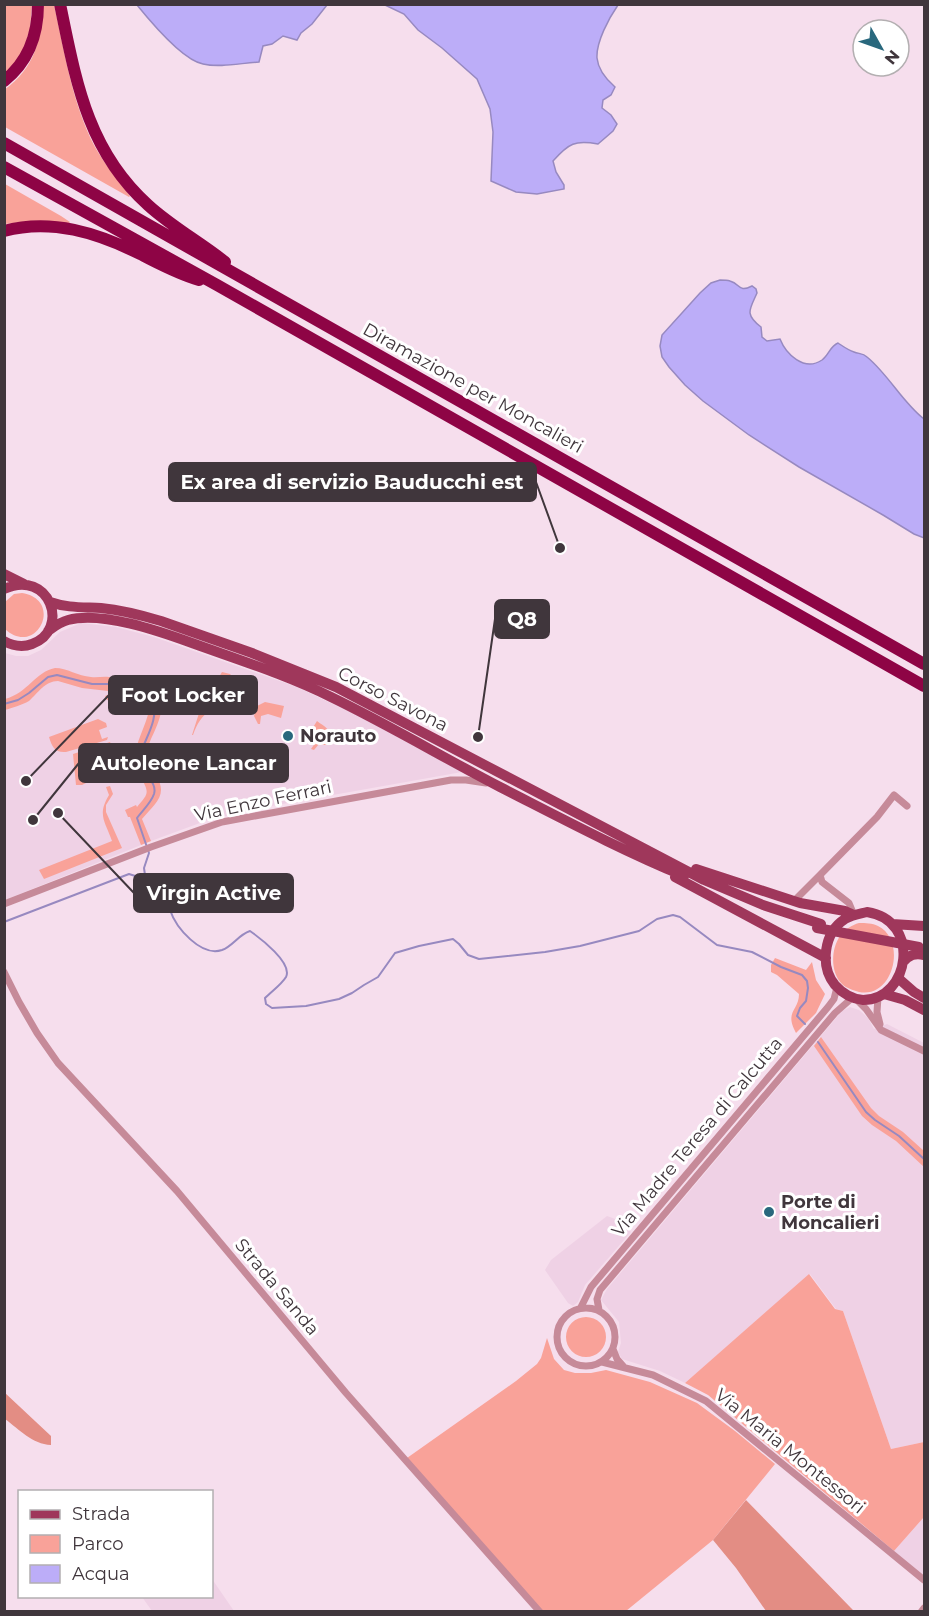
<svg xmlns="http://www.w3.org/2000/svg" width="929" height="1616" viewBox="0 0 929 1616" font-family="Montserrat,sans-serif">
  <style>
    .built { fill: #efd1e5 }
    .green { fill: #f9a299 }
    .forest { fill: #e38d84 }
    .water { fill: #bcadf8; stroke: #9789c0; stroke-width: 1.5 }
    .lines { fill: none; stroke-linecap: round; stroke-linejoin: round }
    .stream { stroke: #9789c0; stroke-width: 2 }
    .street { stroke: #c68a99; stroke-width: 7 }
    .primary { stroke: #9f375b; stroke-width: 10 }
    .highway { stroke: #8e0445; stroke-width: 12 }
    .primary-bridge { stroke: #9f375b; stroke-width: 10 }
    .poi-dot { fill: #29687d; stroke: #fff; stroke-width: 2 }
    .labels { text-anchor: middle; stroke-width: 6; stroke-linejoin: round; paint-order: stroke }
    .street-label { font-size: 18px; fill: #40363c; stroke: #fff }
    .poi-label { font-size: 18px; font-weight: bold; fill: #40363c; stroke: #fff; text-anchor: start }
    .leader { fill: none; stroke: #40363c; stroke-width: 2 }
    .callout-dot { fill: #40363c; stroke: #fff; stroke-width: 2 }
    .callout { fill: #40363c; stroke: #40363c; stroke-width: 2 }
    .callout-label { font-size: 20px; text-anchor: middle; font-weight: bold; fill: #fff }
  </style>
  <rect width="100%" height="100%" fill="#f6deed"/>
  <path class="built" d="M81,623L116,627L154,637L297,687L367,720L462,772L271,806L208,820L151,841L5,900V653L16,656H28L41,650L60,632Z
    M850,1007L859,1010L868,1018L874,1029L887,1024L924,1043V1442L891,1449L843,1311L836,1309L810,1274L685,1383L660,1371L622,1359L618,1352L621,1343L619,1322L601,1300L607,1289L842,1011Z
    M607,1216L618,1220L631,1232L585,1285L578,1302L573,1306L568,1303L545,1270L551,1260Z
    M924,1517V1576L894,1551Z
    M212,1579L234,1611H152L142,1597L212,1596Z"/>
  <path class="green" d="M5,5H32L30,29L22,55L5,76Z
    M43,5H54C65,53 72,103 95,147C105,165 118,180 130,196L129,197L5,127L4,90C36,67 40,41 43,5Z
    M5,184L61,216L70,222L69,223L23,222L5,224Z
    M22,593C65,600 36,658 5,629V602L14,594Z
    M55,668C67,668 78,676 91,677C97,678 103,676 109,677C125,678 159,689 161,708C162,724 143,747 146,761C147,767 153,772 156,776C169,795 154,805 142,819L151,841L141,845L130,817H128L125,810L136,805L137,807C148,794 150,793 141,778L135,780L132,775L137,771C128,754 146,728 149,710L144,701L134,695L133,698L128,700L126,695L120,697L121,702L107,700L105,696L110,694L108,691L82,688L58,681C45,681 38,693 29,701C22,705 12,708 5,710V699C28,693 35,672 55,668Z
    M222,672L230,674L233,677L237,703C213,706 201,712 193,735H192L201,707Z
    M265,702L284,706L281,718L268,714L261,716L260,724H258L254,716L257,706Z
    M98,719L106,723L107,727L99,730L102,739L108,737L107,740L66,752C55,753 52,747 49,737Z
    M317,721C325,727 332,730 333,741C329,745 325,746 319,744L314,750L311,749L318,739L310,732Z
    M110,742L111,744L105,747L113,769L82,785H76L73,754Z
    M110,786L113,794L106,805V812L122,848L44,879L39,870L112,841C105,821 97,815 109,795L106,787Z
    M859,923C866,923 872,923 878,926C907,940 894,999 859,992C853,990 846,988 842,984C830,972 831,949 840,936C845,929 852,925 859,923Z
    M775,958L806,970L812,962L816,980L825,994L816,1013L796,1033C784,1011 799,1011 799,994L777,975L771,972V965Z
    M821,1037L871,1108L879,1116L903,1132L924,1151V1167L896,1141L872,1125L862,1116L814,1046Z
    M809,1274L835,1309L843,1311L891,1449L924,1442V1517L894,1551L708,1395L685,1383Z
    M566 1337a20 20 0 1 1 40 0a20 20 0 1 1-40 0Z
    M547,1338L554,1359L564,1370L575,1373H591L606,1370L650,1382L697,1403L735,1431L775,1464L713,1540L626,1611L543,1612L407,1458L516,1381L537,1364L541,1358Z"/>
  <path class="forest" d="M4,1392L51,1436V1445C32,1444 20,1430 5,1419Z
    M746,1500L851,1608L854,1611H766L736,1568L713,1540Z"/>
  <path class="water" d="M137,5H327L312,24L301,33L297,40L283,36L272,44L263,46L259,62C241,63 220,68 203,64C182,60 150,21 137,5Z
    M385,5H618C609,18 596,42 597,58C598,69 607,80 615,87L611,95L603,100L602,108L611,115L617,124L613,131L598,144C575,140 569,143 553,161L556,172L564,185V189L537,194L516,192L491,181L493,132L490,109L477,79L442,48L418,30L404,14Z
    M720,280C724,280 727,280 730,281C741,284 738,293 752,286L756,289L757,293C750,309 744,314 761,327L762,337L767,341L780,339C786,354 804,372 822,360C829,355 830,346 838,343C844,347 848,350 854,352C859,354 863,353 867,357C888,374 903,403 924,419V538L914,534L883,515L799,467L749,435L703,401L685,385L669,367L662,357L660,346L662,335L700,293L711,283Z"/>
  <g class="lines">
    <path class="stream" d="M4,704L18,700L29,693L48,677L57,675L92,684H113L127,687L142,693L153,701C158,717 149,732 143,747C142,751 139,756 139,760C140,773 158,781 154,794C151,803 142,811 137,818L149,853L144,868L145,875L148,880L168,896C169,900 169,905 170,910C176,928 201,957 222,950C233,946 238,935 250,931C260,938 293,963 286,977C281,985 272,991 265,998L266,1004L272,1008L306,1006L339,999L352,993L364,985L378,977L395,953L419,946L453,939L459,944L468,955L479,959L545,952L580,946L639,931L657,919L673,915L680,917L717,945L752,952L781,967L802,975L807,981L808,988L806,1001L800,1008L797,1016L805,1024
      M4,922L129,874L148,880
      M818,1042L866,1112L875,1120L899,1136L924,1159"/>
    <path class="street" d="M794,901L820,875
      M4,904L151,847L222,822L451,780H466L486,783
      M854,915L849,903L822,882L820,875L877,817L894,795L907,806
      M4,972L19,1002L37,1033L58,1063L177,1191L346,1393L540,1612
      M878,997L877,1012L880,1024
      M857,1000L866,1009L881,1030L924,1051
      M581,1307L591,1287L828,1007L834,999L837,987
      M557 1337a29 29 0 1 1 58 0a29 29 0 1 1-58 0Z
      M599,1310L597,1299L600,1290L835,1013L852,998
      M613,1349L617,1359L624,1367
      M602,1362L653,1375L706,1401L924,1580
      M921,1612L924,1608"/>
    <path class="primary" d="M4,574L24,584
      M4,589C50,568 71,630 32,644C22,648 13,646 4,641
      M50,602C67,608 83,607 101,608C121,610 141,615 161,621L252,653L336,687L704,880L763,905L821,924
      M48,631C55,626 60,622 68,620C102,611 159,631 192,643C239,660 287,675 331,697C389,725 444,758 500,787C561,818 621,850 684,876
      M696,869L800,903L845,911L854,915
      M675,877L826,958
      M867,912C922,920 910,1000 863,1000C852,999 843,994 835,985C820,967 823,933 845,919C852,915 859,914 867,912Z
      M892,924L924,926
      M903,962C909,955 915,953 924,955
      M898,978L914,992L924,998
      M884,994L905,1000L924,1010"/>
    <path class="highway" d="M60,4C76,81 87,150 148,205C172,227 200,242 225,262
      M4,81C28,62 38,35 38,4
      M4,143L924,664
      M4,167L217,285L924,686
      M4,231C51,218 98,233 140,254C160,264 178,274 199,280"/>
    <path class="primary-bridge" d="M817,928L919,947"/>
  </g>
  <g class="poi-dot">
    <circle cx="288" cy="736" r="6"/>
    <circle cx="769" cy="1212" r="6"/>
  </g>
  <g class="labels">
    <g class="street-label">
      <text transform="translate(473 388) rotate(29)" y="6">Diramazione per Moncalieri</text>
      <text transform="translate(393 699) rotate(27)" y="6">Corso Savona</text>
      <text transform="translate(263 801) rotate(-12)" y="6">Via Enzo Ferrari</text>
      <text transform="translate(697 1137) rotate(-50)" y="6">Via Madre Teresa di Calcutta</text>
      <text transform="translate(277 1287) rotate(50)" y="6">Strada Sanda</text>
      <text transform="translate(790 1451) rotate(39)" y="6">Via Maria Montessori</text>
    </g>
    <g class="poi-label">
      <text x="300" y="742">Norauto</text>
      <text x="781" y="1208">Porte di<tspan x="781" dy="21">Moncalieri</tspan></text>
    </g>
  </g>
  <path class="leader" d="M560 548L536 482M478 737L495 619M26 781L109 695M33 820L79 763M58 813L134 893"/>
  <g class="callout-dot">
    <circle cx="560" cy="548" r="6"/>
    <circle cx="478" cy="737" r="6"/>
    <circle cx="26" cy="781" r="6"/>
    <circle cx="33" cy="820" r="6"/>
    <circle cx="58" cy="813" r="6"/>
  </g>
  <g class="callout">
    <rect x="169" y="463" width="367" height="38" rx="6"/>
    <rect x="495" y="600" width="54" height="38" rx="6"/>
    <rect x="109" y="676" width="148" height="38" rx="6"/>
    <rect x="79" y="744" width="209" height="38" rx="6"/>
    <rect x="134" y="874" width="159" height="38" rx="6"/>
  </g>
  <g class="callout-label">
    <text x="352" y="489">Ex area di servizio Bauducchi est</text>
    <text x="522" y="626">Q8</text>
    <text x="183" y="702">Foot Locker</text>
    <text x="184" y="770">Autoleone Lancar</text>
    <text x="214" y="900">Virgin Active</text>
  </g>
  <rect width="929" height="1616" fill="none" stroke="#40363c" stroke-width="12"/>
  <rect x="18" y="1490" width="195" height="108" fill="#ffffff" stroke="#b3afb1" stroke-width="1.5"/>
  <rect x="30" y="1510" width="30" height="9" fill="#9f375b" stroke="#b3afb1" stroke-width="1.5"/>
  <text x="72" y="1520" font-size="18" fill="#40363c">Strada</text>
  <rect x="30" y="1535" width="30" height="18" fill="#f9a299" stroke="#b3afb1" stroke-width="1.5"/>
  <text x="72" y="1550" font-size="18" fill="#40363c">Parco</text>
  <rect x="30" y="1565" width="30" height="18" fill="#bcadf8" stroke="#b3afb1" stroke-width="1.5"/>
  <text x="72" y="1580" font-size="18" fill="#40363c">Acqua</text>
  <g transform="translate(881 48) rotate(130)"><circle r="28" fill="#ffffff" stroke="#b3afb1" stroke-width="1.5"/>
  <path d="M0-4.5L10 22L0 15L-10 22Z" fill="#29687d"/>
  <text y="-9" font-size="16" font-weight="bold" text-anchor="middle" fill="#40363c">N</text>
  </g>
</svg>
